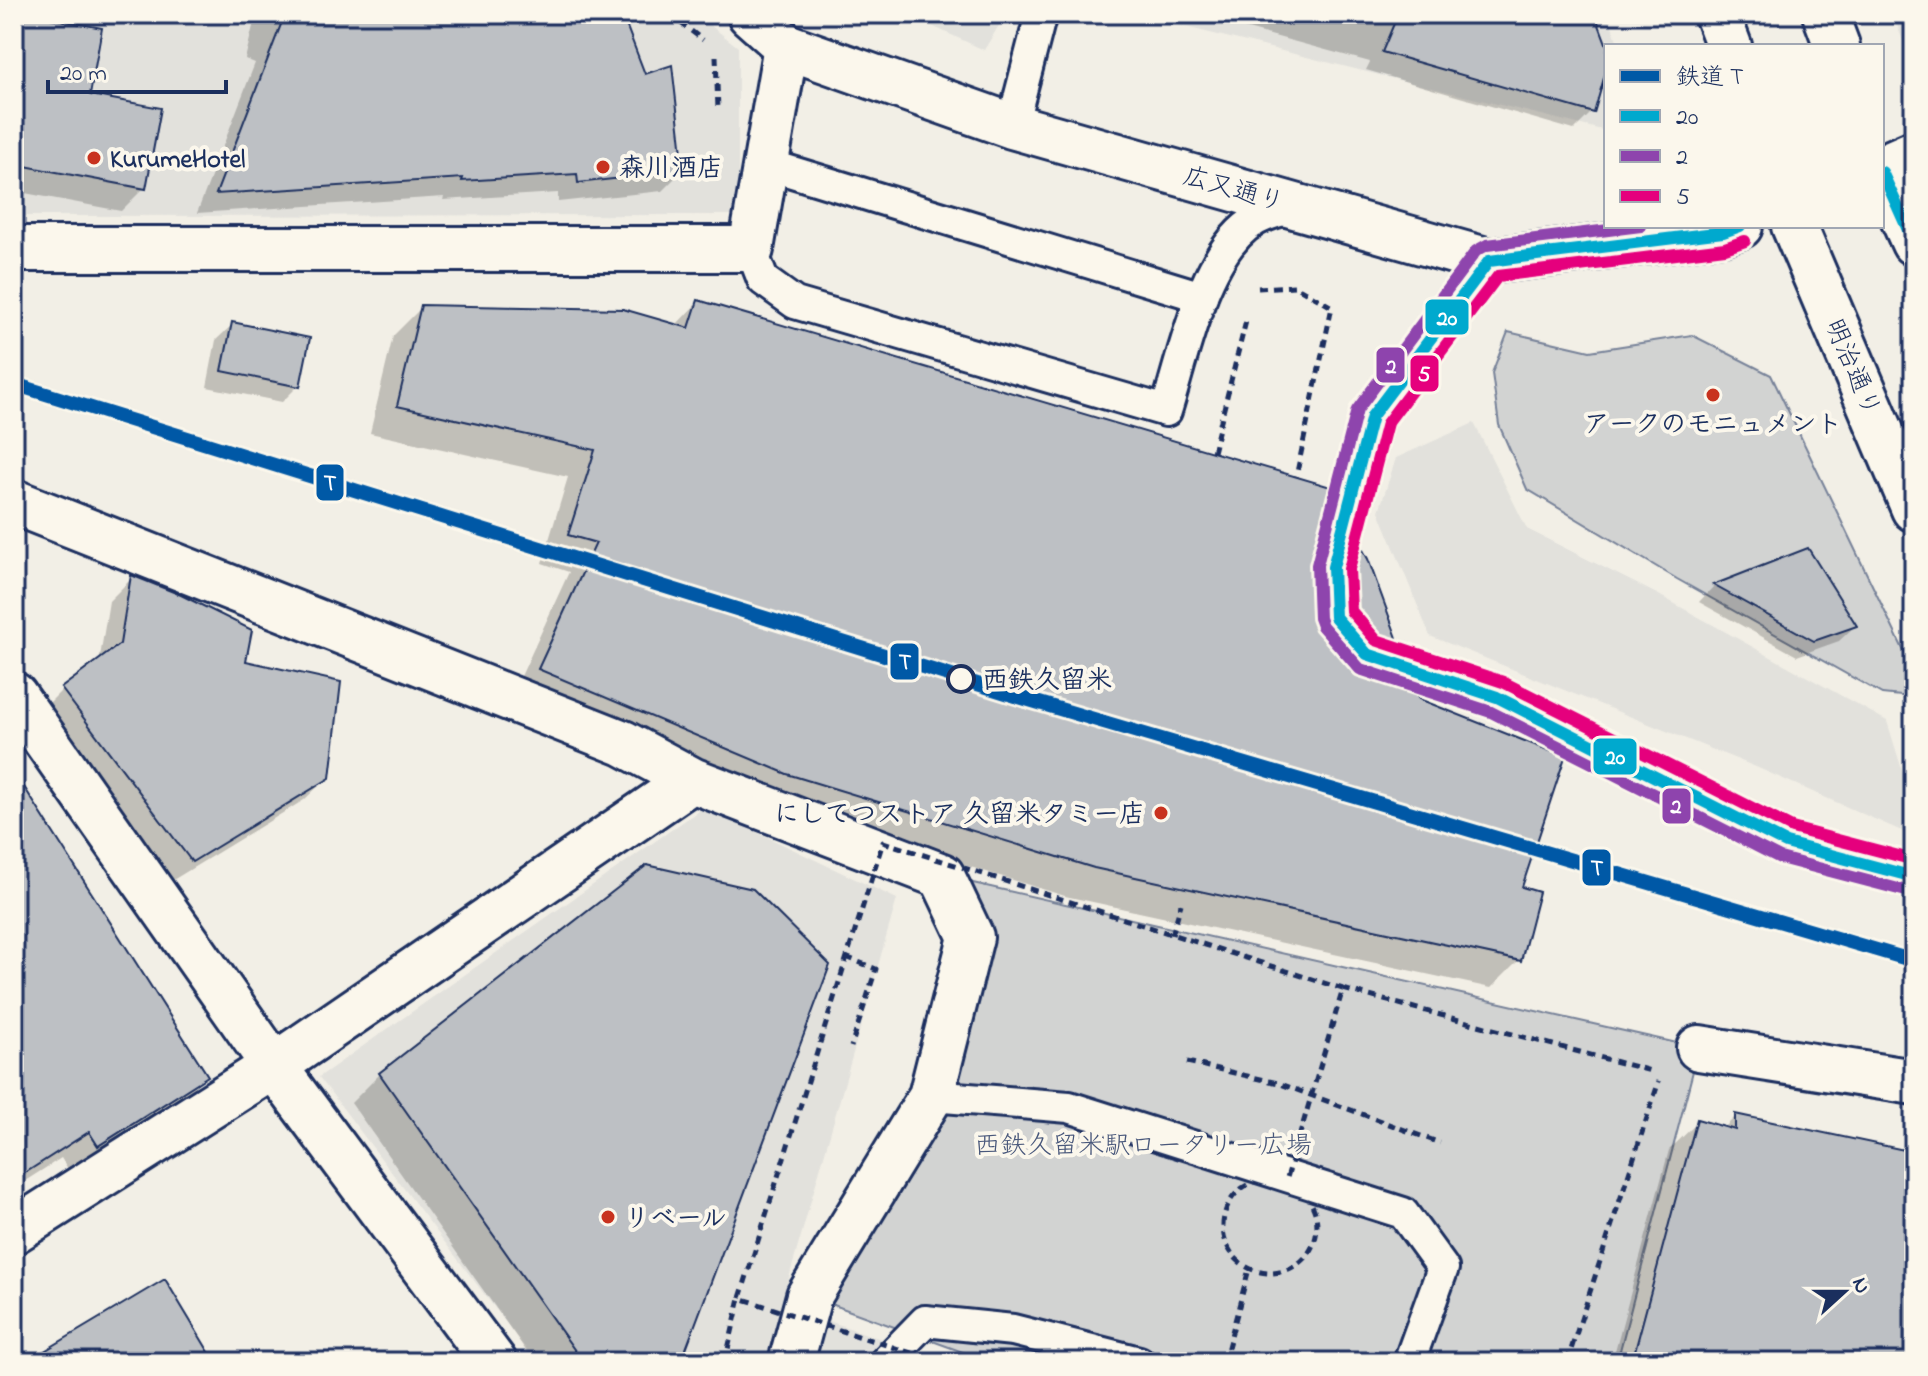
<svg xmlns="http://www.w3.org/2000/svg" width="1928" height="1376" viewBox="0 0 1928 1376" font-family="'Indie Flower','Klee One',sans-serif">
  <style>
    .built { fill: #e2e1dc }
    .park { fill: #d2d3d2; stroke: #768198; stroke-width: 2 }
    .shadow { fill: #0003 }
    .building { fill: #bdc0c4; stroke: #1b2f5e; stroke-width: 2 }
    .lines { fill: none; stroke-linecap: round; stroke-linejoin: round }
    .lane-casing { stroke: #1b2f5e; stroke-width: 36 }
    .street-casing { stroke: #1b2f5e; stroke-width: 50 }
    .secondary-casing { stroke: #1b2f5e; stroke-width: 50 }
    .highway-casing { stroke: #1b2f5e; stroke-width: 50 }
    .path { stroke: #1b2f5e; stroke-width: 5; stroke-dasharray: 8 6; stroke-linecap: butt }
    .lane { stroke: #fbf7ec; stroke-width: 30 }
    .street { stroke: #fbf7ec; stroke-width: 44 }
    .secondary { stroke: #fbf7ec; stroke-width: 44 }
    .highway { stroke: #fbf7ec; stroke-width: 44 }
    .path-bridge { stroke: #1b2f5e; stroke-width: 5; stroke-dasharray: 8 6; stroke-linecap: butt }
    .bus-1-casing { stroke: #fbf7ec; stroke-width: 18 }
    .bus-2-casing { stroke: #fbf7ec; stroke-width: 18 }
    .bus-3-casing { stroke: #fbf7ec; stroke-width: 18 }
    .bus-1 { stroke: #00a9ce; stroke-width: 12 }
    .bus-2 { stroke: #8e44ad; stroke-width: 12 }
    .bus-3 { stroke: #e5007d; stroke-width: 12 }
    .rail-1-casing { stroke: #fbf7ec; stroke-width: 20 }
    .rail-1 { stroke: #0059a6; stroke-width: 14 }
    .poi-dot { fill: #c8321e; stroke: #fbf7ec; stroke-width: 3 }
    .stop-dot { fill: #fbf7ec; stroke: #1b2f5e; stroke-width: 4 }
    .labels { text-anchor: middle; stroke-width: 8; stroke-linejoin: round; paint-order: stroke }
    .poi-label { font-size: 26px; font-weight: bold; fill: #1b2f5e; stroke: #fbf7ec; text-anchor: start }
    .street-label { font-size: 26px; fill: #1b2f5e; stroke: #fbf7ec }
    .stop-label { font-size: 26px; font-weight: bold; fill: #1b2f5e; stroke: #fbf7ec; text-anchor: start }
    .park-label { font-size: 26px; fill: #49587b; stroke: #fbf7ec }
    .line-badge { stroke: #fbf7ec; stroke-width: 3 }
    .badge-label { font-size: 22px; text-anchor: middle; font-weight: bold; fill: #fff }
  </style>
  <rect width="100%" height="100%" fill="#f2efe6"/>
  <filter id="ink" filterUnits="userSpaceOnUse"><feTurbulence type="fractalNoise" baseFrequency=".0125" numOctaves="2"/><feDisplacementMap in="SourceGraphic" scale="16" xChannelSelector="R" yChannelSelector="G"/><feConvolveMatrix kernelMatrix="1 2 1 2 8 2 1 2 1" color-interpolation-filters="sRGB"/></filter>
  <g filter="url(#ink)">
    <path class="built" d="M14,14H696L738,47V215L14,216Z
      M906,14H1006L984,50Z
      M1133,14H1608L1619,46H1606V131Z
      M1893,14H1914V71Z
      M1474,423L1527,529L1657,594L1887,721L1914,809L1904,832L1756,767L1430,636L1379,511L1396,458Z
      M704,807L897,899L765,1362H536L319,1077Z
      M823,1319L948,1362H813Z"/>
    <path class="park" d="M1508,332L1590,351L1692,335L1771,375L1914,672V691L1911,697L1882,694L1677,579L1527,489L1499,425L1492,373Z
      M942,876L1699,1048L1617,1362H990L809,1296L931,1096L971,937Z"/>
    <path class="shadow" d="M14,14H18L88,97L144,188L121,211L14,191Z
      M256,14H615L682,171L662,191L558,202V193L443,200L444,197L197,213L255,63L245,59Z
      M1192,14H1593L1592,112L1574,130L1366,70L1370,62Z
      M698,302L1313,567L1315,618L1325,635L1323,599L1330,572L1358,544L1397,645L1368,675L1519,888V960L1491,988L1065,896L758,802L511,698L569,572L542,563L568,477L370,433L393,336L422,307L675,326Z
      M233,324L298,386L282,402L207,387L216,340Z
      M1807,550L1855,626L1839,641L1797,656L1699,602L1714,586Z
      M132,578L243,663L328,777L304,800L168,883L39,713L62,690L99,663L109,601Z
      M14,775L205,1076L178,1104L70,1172L61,1158L14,1188Z
      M380,1074L678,1362H534L351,1103Z
      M1736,1116L1914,1154V1362H1612L1669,1150L1698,1122L1723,1129Z"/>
    <path class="building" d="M14,14H29L102,28L90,95L161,108L146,189L14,164Z
      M285,14H622L645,74L672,65L684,171L578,183L577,174L462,181L463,178L216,194Z
      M1398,14H1595L1607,46L1606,71L1594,113L1382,52Z
      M698,300L1331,487L1334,493L1315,567L1317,618L1321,629L1353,666L1361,671L1416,689L1419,699L1565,757L1522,887L1539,892L1521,961L1094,868L787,774L538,669L596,543L568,535L595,450L397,406L421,305L623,309L689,328Z
      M232,322L310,338L300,387L222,371Z
      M1358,541L1368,559L1400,646L1377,638L1353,610L1351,569Z
      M1808,548L1857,626L1814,641L1713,585Z
      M131,575L181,595L252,630L246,661L341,682L330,778L192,862L61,688L120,644Z
      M14,771L208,1076L98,1146L89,1132L14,1180Z
      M647,865L753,889L830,965L681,1362H583L379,1073Z
      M1735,1114L1914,1152V1362H1632L1697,1119L1735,1130Z
      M165,1279L215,1362H26Z"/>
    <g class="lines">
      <g class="lane-casing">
        <path id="lane" d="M1012,126L1041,14
          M766,164L1202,297
          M751,249L763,280L795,303L1166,411C1183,357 1204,249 1256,220C1268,213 1284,210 1297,206
          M1489,261L1372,416L1333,567L1335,617L1367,654L1497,697L1786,843L1914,877
          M931,1096L1069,1107L1403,1213L1443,1268L1409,1362
          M885,1362L925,1321L1013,1330L1139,1362"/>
      </g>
      <g class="street-casing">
        <path id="street" d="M1882,167L1914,153
          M14,249H751L786,46
          M14,502L623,743L692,780L942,876L971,937L931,1096L809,1296L791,1362
          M14,695L274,1066L692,780
          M1699,1048L1914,1082
          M14,1231L274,1066L494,1362"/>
      </g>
      <g class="secondary-casing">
        <path id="secondary" d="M750,14L786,46L1012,126L1489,261L1723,232L1740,226"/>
      </g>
      <g class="highway-casing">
        <path id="highway" d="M1717,14L1729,46
          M1825,14L1837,46
          M1882,172L1914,243
          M1794,226L1914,509"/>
      </g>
      <path class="path" d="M669,14L703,40
        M716,56L718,110
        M1258,288L1295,286L1332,307L1296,477
        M1213,452L1246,321
        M1172,935L1181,904
        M846,957L876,969L851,1047
        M1343,989L1651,1071
        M1187,1062L1278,1083L1440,1143
        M1223 1226a47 47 0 1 1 94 0a47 47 0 1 1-94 0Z
        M725,1362L740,1298
        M1224,1362L1249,1269
        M1567,1362L1659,1081"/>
      <use href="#lane" class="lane"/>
      <use href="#street" class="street"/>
      <use href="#secondary" class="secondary"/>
      <use href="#highway" class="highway"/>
      <path class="path-bridge" d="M939,1362L740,1298L883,842L1343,989L1286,1181"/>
      <g class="bus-1-casing">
        <path id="bus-1" d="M1882,172L1914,243
          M1740,226L1723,232L1489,261L1372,416L1333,567L1335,617L1367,654L1497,697L1786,843L1914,877"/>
      </g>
      <g class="bus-2-casing">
        <path id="bus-2" d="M1641,226L1487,245L1476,251L1357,410L1317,565L1319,618L1322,626L1360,669L1491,712L1780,858L1910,892"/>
      </g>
      <g class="bus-3-casing">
        <path id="bus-3" d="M1745,241L1725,248L1498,276L1387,423L1349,569L1351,611L1376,640L1503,682L1792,828L1914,860"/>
      </g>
      <use href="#bus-1" class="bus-1"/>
      <use href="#bus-2" class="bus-2"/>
      <use href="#bus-3" class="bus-3"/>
      <g class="rail-1-casing">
        <path id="rail-1" d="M14,384L1019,697L1914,961"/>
      </g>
      <use href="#rail-1" class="rail-1"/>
    </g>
  </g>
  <g class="poi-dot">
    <circle cx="94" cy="158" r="8"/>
    <circle cx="603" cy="167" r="8"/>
    <circle cx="1713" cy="395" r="8"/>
    <circle cx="1161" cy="813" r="8"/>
    <circle cx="608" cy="1217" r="8"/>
  </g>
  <circle class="stop-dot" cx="961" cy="679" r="13"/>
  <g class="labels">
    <g class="poi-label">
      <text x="110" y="167">KurumeHotel</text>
      <text x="619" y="176">森川酒店</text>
      <text x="1713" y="432" text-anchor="middle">アークのモニュメント</text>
      <text x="1145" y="822" text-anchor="end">にしてつストア 久留米タミー店</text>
      <text x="624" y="1226">リベール</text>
    </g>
    <g class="street-label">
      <text transform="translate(1234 188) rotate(16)" y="9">広又通り</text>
      <text transform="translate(1854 367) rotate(67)" y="9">明治通り</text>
    </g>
    <g class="stop-label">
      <text x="982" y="688">西鉄久留米</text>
    </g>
    <g class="park-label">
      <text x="1143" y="1153">西鉄久留米駅ロータリー広場</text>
    </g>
  </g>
  <g class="line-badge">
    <rect x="1424" y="298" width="46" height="38" rx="8" fill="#00a9ce"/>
    <rect x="1375" y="346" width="31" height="38" rx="8" fill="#8e44ad"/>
    <rect x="1409" y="354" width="31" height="39" rx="8" fill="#e5007d"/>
    <rect x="315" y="463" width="30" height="39" rx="8" fill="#0059a6"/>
    <rect x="889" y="642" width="31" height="39" rx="8" fill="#0059a6"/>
    <rect x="1592" y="737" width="46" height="39" rx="8" fill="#00a9ce"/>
    <rect x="1661" y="787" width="31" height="38" rx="8" fill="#8e44ad"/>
    <rect x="1581" y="848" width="31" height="39" rx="8" fill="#0059a6"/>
  </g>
  <g class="badge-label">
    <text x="1447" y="325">20</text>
    <text x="1391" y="373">2</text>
    <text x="1424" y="381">5</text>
    <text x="330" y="490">T</text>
    <text x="905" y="669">T</text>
    <text x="1615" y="764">20</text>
    <text x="1676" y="813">2</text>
    <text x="1597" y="875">T</text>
  </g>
  <rect width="1928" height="1376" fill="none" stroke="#fbf7ec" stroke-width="48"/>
  <rect x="24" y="24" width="1880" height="1328" fill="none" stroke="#1b2f5e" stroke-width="3" filter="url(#ink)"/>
  <rect x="1604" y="44" width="280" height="184" fill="#fbf7ec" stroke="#a1a7b3" stroke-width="2"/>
  <rect x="1620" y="70" width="40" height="12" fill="#0059a6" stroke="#a1a7b3" stroke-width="2"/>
  <text x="1676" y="84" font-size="24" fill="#1b2f5e">鉄道 T</text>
  <rect x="1620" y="110" width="40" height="12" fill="#00a9ce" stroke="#a1a7b3" stroke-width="2"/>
  <text x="1676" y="124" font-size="24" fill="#1b2f5e">20</text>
  <rect x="1620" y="150" width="40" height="12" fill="#8e44ad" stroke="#a1a7b3" stroke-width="2"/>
  <text x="1676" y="164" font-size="24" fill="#1b2f5e">2</text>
  <rect x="1620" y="190" width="40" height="12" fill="#e5007d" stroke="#a1a7b3" stroke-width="2"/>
  <text x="1676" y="204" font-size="24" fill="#1b2f5e">5</text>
  <g transform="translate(1844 1292) rotate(69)" stroke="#fbf7ec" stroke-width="6" paint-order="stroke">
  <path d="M0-6L14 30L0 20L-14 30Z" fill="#1b2f5e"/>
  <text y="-12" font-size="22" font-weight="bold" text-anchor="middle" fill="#1b2f5e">N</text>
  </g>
  <path d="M48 80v12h178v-12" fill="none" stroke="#1b2f5e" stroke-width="4"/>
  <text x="60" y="80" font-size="24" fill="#1b2f5e" stroke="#fbf7ec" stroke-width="6" paint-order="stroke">20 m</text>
</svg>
